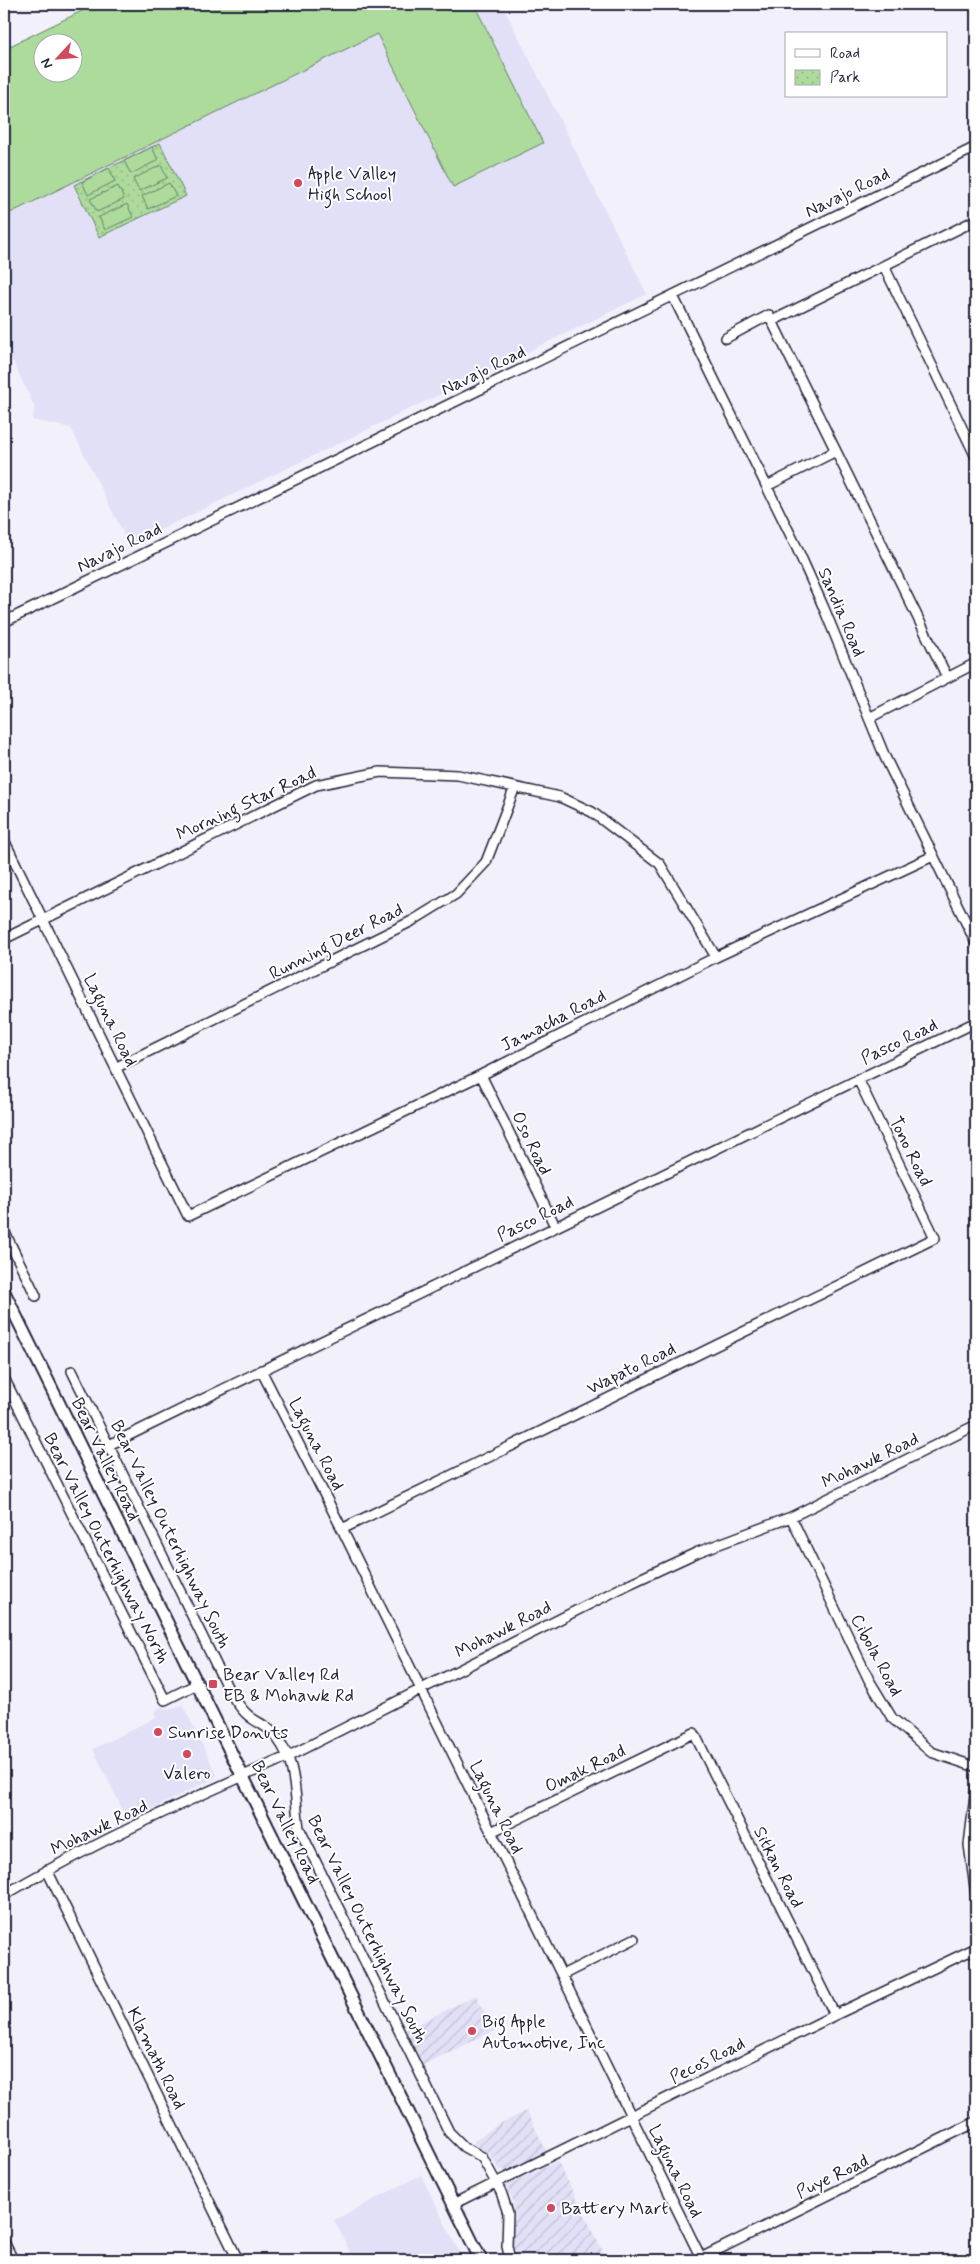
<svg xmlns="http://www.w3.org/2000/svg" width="980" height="2264" viewBox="0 0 980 2264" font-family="Mynerve,sans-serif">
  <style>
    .built { fill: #e2e0f6; fill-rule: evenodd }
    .industrial { fill: url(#industrial-furrows) }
    .park { fill: url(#park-dots); stroke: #677e6b }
    .pitch { fill: #acdb9b; stroke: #677e6b; fill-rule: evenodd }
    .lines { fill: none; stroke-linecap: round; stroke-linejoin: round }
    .minor-casing { stroke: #22223b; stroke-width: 12 }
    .major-casing { stroke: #22223b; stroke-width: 15 }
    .minor { stroke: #fff; stroke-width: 9 }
    .major { stroke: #fff; stroke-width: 11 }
    .poi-dot { fill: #d1495b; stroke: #fff; stroke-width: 2 }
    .labels { text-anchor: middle; stroke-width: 4; stroke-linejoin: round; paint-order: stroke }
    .poi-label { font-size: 18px; fill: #22223b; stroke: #fff; text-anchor: start }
    .street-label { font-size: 18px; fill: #22223b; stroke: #fff }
  </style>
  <defs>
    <pattern id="industrial-furrows" width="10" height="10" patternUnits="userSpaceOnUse" patternTransform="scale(1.25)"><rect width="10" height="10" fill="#e2e0f6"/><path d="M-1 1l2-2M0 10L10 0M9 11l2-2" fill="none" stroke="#c2c0d4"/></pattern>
    <pattern id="park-dots" width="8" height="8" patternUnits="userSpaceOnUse" patternTransform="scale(1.25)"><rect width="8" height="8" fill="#acdb9b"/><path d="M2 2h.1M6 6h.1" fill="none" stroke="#94bc86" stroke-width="1.8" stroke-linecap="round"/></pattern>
  </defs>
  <rect width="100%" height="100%" fill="#f2f1fb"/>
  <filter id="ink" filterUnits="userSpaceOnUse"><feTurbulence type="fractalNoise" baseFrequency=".02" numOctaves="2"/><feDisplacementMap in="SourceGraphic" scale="10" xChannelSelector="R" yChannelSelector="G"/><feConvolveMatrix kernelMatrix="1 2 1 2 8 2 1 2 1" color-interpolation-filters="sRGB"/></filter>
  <g filter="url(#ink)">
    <path class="built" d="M95,4H502L647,294L129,545L71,428L32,420L35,408L6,347L4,348V48ZM42,42H72V72H42Z
      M183,1705L217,1775L214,1778L128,1821L93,1749L156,1717L154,1712L160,1707L168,1709Z
      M421,2175L463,2260H354L334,2220Z"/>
    <path class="industrial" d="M476,1995L494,2031L423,2065L406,2030Z
      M527,2111L547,2152L508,2170H500L489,2154L473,2144L476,2139L497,2125Z
      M556,2162L559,2163L607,2260H518L512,2242L515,2211L513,2200L506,2186Z"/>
    <path class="park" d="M160,143L186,196L99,237L74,185Z"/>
    <path class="pitch" d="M96,4H474L543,143L453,187L377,34L4,216V49ZM72,42V72H42V42Z
      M152,147L158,160L131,174L124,161Z
      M161,165L167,178L139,191L133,179Z
      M109,168L115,181L88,195L82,182Z
      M169,183L176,196L148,209L142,196Z
      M118,186L124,199L97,212L90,199Z
      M127,204L133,217L105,230L99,217Z"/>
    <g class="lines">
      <g class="minor-casing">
        <path id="minor" d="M884,266L976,457
          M673,296L796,546L823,606L885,757L976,943
          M772,321L947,677
          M726,338L769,315L772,321L976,220
          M767,486L836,451
          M4,622L976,147
          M869,718L976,663
          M4,840L188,1216L481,1075L716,957L933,856
          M4,939L316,785L380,772L458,775L560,797L592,812L660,864L716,957
          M117,1067L412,921L456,894L486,862L515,787
          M481,1075L555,1226
          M4,1231L36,1296
          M261,1370L342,1529L702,2260
          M72,1371L228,1689C234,1698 240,1709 249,1716C256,1722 265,1725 271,1731C298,1758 294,1794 299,1828L449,2132L464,2147L482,2157L501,2192L508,2213L507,2246L510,2260
          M4,1378L165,1700L197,1684
          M109,1445L976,1022
          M791,1517L869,1680L892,1718L931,1752L976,1767
          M342,1529L935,1238L858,1079
          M976,1787L969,1845L976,1895
          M491,1832L694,1733L835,2015
          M47,1870L238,2260
          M4,1895C95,1842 192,1798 289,1756L631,1583L698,1552L791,1517L976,1425
          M562,1975L634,1939
          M453,2204L835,2015L976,1948
          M4,2242L13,2260
          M701,2258L976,2122"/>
      </g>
      <g class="major-casing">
        <path id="major" d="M4,1292L481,2260"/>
      </g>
      <use href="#minor" class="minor"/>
      <use href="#major" class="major"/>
    </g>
  </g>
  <g class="poi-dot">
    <circle cx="298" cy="183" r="5"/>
    <rect x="208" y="1679" width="10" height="10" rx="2.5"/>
    <circle cx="158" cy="1732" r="5"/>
    <circle cx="187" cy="1754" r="5"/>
    <circle cx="472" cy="2031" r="5"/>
    <circle cx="551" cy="2208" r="5"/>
  </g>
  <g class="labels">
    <g class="poi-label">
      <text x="308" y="179">Apple Valley<tspan x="308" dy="21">High School</tspan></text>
      <text x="223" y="1680">Bear Valley Rd<tspan x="223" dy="21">EB &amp; Mohawk Rd</tspan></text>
      <text x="168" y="1738">Sunrise Donuts</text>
      <text x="187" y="1779" text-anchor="middle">Valero</text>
      <text x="482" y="2027">Big Apple<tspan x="482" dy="21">Automotive, Inc</tspan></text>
      <text x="561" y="2214">Battery Mart</text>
    </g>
    <g class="street-label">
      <text transform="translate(847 192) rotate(-26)" y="6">Navajo Road</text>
      <text transform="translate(483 370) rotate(-26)" y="6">Navajo Road</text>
      <text transform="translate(119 547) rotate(-26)" y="6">Navajo Road</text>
      <text transform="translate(842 612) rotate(67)" y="6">Sandia Road</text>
      <text transform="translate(246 803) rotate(-25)" y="6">Morning Star Road</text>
      <text transform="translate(336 941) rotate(-27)" y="6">Running Deer Road</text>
      <text transform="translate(111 1020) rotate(64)" y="6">Laguna Road</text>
      <text transform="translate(553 1020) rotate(-27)" y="6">Jamacha Road</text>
      <text transform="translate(899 1041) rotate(-26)" y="6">Pasco Road</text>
      <text transform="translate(532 1143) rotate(64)" y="6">Oso Road</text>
      <text transform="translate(911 1151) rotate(64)" y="6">Tono Road</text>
      <text transform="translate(535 1218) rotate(-26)" y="6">Pasco Road</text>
      <text transform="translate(631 1368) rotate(-26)" y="6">Wapato Road</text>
      <text transform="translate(317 1444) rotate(63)" y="6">Laguna Road</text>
      <text transform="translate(106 1459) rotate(64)" y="6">Bear Valley Road</text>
      <text transform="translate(870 1460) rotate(-26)" y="6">Mohawk Road</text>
      <text transform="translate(171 1534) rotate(64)" y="6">Bear Valley Outerhighway South</text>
      <text transform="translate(107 1548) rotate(63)" y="6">Bear Valley Outerhighway North</text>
      <text transform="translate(503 1629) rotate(-27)" y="6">Mohawk Road</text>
      <text transform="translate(877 1655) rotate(62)" y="6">Cibola Road</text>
      <text transform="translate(585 1768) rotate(-26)" y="6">Omak Road</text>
      <text transform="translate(497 1807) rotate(64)" y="6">Laguna Road</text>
      <text transform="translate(286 1822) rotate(64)" y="6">Bear Valley Road</text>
      <text transform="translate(99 1827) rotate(-26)" y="6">Mohawk Road</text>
      <text transform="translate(779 1867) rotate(63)" y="6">Sitkan Road</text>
      <text transform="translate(368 1929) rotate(64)" y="6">Bear Valley Outerhighway South</text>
      <text transform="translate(157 2058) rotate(64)" y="6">Klamath Road</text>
      <text transform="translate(707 2060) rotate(-27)" y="6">Pecos Road</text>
      <text transform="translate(676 2171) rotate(64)" y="6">Laguna Road</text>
      <text transform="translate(832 2176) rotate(-26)" y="6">Puye Road</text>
    </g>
  </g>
  <rect width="980" height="2264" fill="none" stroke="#fff" stroke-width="20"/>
  <rect x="10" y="10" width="960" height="2244" fill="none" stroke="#22223b" stroke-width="2" filter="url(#ink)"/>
  <rect x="785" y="32" width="162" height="65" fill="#ffffff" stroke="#a7a7b1"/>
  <rect x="795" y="49" width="25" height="8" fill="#ffffff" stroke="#a7a7b1"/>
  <text x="830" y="58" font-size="15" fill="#22223b">Road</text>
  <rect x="795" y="70" width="25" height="15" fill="url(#park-dots)" stroke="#a7a7b1"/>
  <text x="830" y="82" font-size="15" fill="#22223b">Park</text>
  <g transform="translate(58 58) rotate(244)"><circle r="24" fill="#ffffff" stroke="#a7a7b1"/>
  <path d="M0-4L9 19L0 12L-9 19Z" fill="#d1495b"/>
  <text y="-8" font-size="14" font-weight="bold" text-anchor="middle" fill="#22223b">N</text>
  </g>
</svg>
